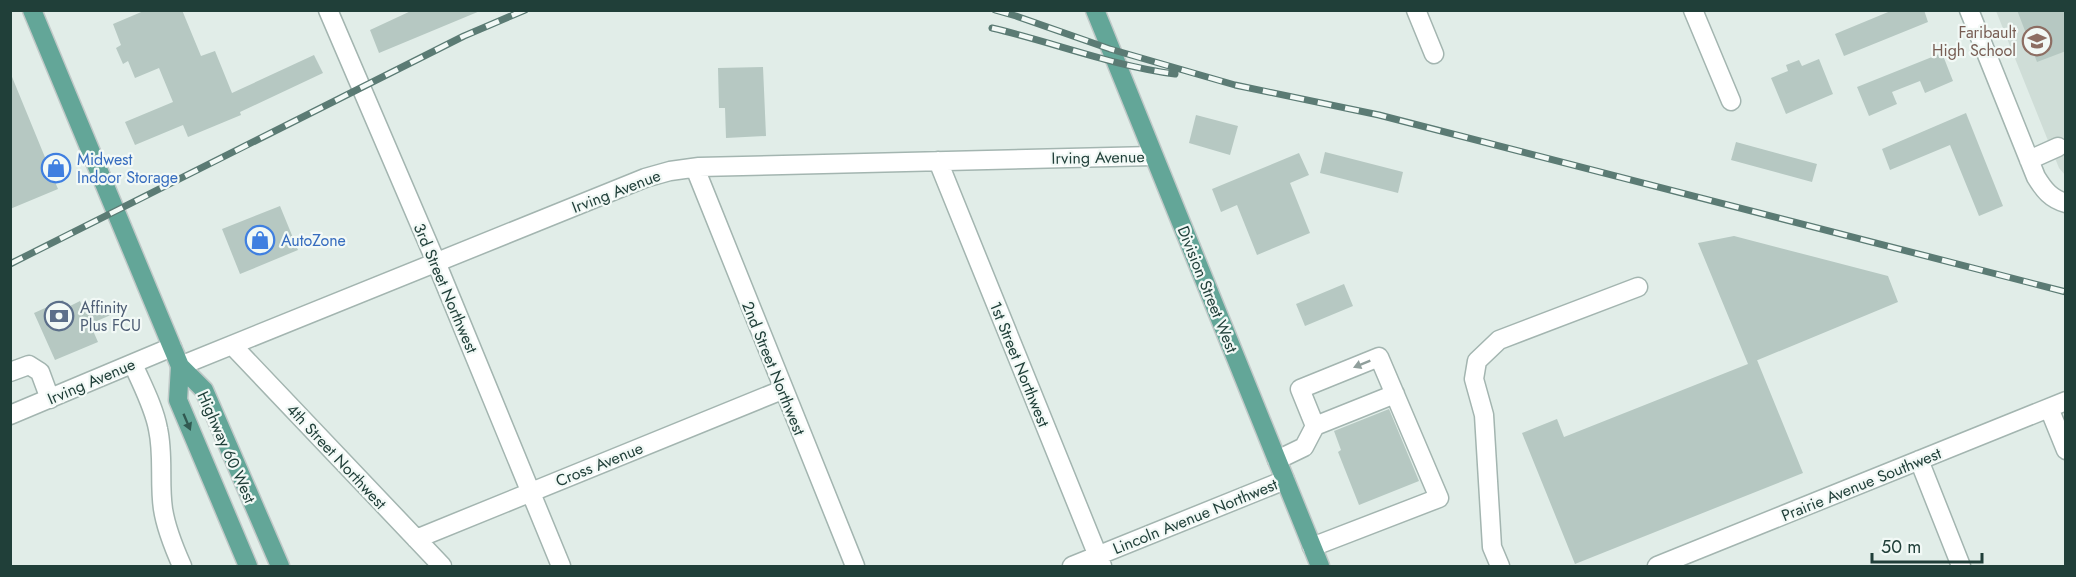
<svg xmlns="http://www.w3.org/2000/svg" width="2076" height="577" viewBox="0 0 2076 577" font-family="Jost,sans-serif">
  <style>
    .built { fill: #cfddd7 }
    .building { fill: #b6c8c2 }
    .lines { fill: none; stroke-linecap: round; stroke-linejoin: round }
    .minor-casing { stroke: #a3b5b0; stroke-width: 21 }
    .major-casing { stroke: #c1c9c8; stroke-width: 21 }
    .minor { stroke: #fff; stroke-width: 18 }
    .major { stroke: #63a698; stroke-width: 18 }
    .rail-casing { stroke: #5b7b74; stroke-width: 7 }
    .rail { stroke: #f2f9f6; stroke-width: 4.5; stroke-dasharray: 14; stroke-linecap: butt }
    .oneway { fill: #909f9c }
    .oneway2 { fill: #315951 }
    .labels { text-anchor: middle; stroke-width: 4.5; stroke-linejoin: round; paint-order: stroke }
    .education-label { font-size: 16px; fill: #785e54; stroke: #f2f9f6; text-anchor: end }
    .street-label { font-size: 16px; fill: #203f39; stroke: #f2f9f6 }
    .shop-label { font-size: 16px; fill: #366cbe; stroke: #f2f9f6; text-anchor: start }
    .service-label { font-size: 16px; fill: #4e5e75; stroke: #f2f9f6; text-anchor: start }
  </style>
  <rect width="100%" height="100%" fill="#e1ede8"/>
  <path class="built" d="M1996,11H2065V175L2059,168Z"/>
  <path class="building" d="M146,10H182L201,56L215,51L232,93L314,55L323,73L240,112L241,115L188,137L183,125L135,145L125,122L173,102L159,68L135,78L128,61L123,64L116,48L121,45L113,24Z
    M413,10L480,11L379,53L370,30Z
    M1893,10H1924L1928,22L1844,56L1835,34Z
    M2017,10H2066V51L2037,62Z
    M1942,53L1953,81L1925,93L1920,81L1892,92L1897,104L1869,116L1857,87Z
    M1819,59L1833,94L1786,114L1771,78L1788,71L1786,65L1799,60L1802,66Z
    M763,67L766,136L726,138L725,108H719L718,68Z
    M10,72L58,189L10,209Z
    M1966,113L2003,206L1979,216L1950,145L1890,170L1882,149Z
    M1196,115L1238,126L1230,155L1189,143Z
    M1736,142L1817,164L1812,182L1731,160Z
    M1325,152L1403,172L1398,193L1320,173Z
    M1299,153L1309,175L1290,183L1310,233L1257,255L1237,205L1221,212L1212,189Z
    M280,206L298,250L240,274L222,229Z
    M1734,236L1888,276L1898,302L1753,362L1757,360L1803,473L1575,564L1522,433L1557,419L1564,437L1748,364L1698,243Z
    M1344,284L1353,306L1305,326L1296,304Z
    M63,300L66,308L80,301L86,314L109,305L113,314L90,324L98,342L55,360L34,313Z
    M1389,409L1419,481L1359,505L1338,452L1341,450L1334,431Z"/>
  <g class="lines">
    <g class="minor-casing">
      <path id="minor" d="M328,10L436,262L561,566
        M1416,10L1434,54
        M1693,10L1731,101
        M1969,10L2036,177C2044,190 2051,199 2066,203
        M2029,160L2058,147
        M938,161L1102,566
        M695,168L855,566
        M232,345L442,566
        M133,364C142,385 154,407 158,429C164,456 159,483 163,509C166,529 174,548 182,566
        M180,366L645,178L670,171L699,167L1153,156
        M10,372L29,365L40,372L50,399
        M2049,408L2066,450
        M10,415L172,347
        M1277,460L1304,447L1315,426L1395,394
        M1919,460L1961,566
        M416,539L782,390
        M1312,547L1439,498L1379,357L1300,389L1315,426
        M1072,566L1285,480
        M1500,566L1492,547L1484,415L1474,379L1477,361L1499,340L1638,287
        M1657,566L2066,401"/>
    </g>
    <g class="major-casing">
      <path id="major" d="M32,10L172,347L180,366L204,390L280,566
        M1095,10L1320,566
        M180,366L178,400L248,566"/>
    </g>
    <use href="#minor" class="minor"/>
    <use href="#major" class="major"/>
    <g class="rail-casing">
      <path id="rail" d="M995,10L1016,16L1110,49L1235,85L1379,115L2066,292
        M992,28C1053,42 1113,66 1175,74
        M10,264L464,36L525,10"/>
    </g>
    <use href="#rail" class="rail"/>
  </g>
  <defs><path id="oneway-solid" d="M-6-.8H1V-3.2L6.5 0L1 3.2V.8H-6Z" transform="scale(1.5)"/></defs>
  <use class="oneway" href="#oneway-solid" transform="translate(1362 364) rotate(158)"/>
  <use class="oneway2" href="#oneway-solid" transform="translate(187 422) rotate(67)"/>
  <defs>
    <g id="school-ring" transform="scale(1.5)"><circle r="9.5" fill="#f2f9f6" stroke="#8d6e63" stroke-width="1.5"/><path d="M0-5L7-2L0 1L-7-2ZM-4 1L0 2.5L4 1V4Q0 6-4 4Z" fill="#8d6e63"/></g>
    <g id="shop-ring" transform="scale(1.5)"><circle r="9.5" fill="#f2f9f6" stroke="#3f7fe0" stroke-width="1.5"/><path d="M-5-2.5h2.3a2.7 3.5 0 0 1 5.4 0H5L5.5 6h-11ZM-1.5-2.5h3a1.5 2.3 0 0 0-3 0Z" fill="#3f7fe0"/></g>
    <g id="bank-ring" transform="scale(1.5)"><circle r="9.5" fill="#f2f9f6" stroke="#5c6f8a" stroke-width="1.5"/><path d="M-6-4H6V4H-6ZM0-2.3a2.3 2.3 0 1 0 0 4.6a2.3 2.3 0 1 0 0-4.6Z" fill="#5c6f8a"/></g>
  </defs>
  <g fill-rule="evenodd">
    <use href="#school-ring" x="2037" y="41"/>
    <use href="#shop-ring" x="56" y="168"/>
    <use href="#shop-ring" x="260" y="240"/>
    <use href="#bank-ring" x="59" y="316"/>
  </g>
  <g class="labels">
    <g class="education-label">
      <text x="2016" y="38">Faribault<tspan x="2016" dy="18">High School</tspan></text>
    </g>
    <g class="street-label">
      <text transform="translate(1098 157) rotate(-1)" y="6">Irving Avenue</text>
      <text transform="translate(616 191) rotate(-21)" y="6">Irving Avenue</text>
      <text transform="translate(446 288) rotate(67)" y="6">3rd Street Northwest</text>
      <text transform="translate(1208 289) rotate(68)" y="6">Division Street West</text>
      <text transform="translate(1020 364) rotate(68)" y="6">1st Street Northwest</text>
      <text transform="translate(774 368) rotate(68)" y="6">2nd Street Northwest</text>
      <text transform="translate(91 381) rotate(-23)" y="6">Irving Avenue</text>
      <text transform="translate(227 447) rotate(66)" y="6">Highway 60 West</text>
      <text transform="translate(337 456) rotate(47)" y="6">4th Street Northwest</text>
      <text transform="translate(599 464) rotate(-22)" y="6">Cross Avenue</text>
      <text transform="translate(1861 484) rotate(-22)" y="6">Prairie Avenue Southwest</text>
      <text transform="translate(1195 516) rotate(-22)" y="6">Lincoln Avenue Northwest</text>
    </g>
    <g class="shop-label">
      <text x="77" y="165">Midwest<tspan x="77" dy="18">Indoor Storage</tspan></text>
      <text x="281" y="246">AutoZone</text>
    </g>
    <g class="service-label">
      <text x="80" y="313">Affinity<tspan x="80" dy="18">Plus FCU</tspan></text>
    </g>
  </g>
  <rect width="2076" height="577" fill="none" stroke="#203f39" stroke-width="24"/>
  <path d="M1872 553v9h110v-9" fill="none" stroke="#203f39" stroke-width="3"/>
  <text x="1881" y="553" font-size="18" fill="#203f39" stroke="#f2f9f6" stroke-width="4.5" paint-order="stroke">50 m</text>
</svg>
